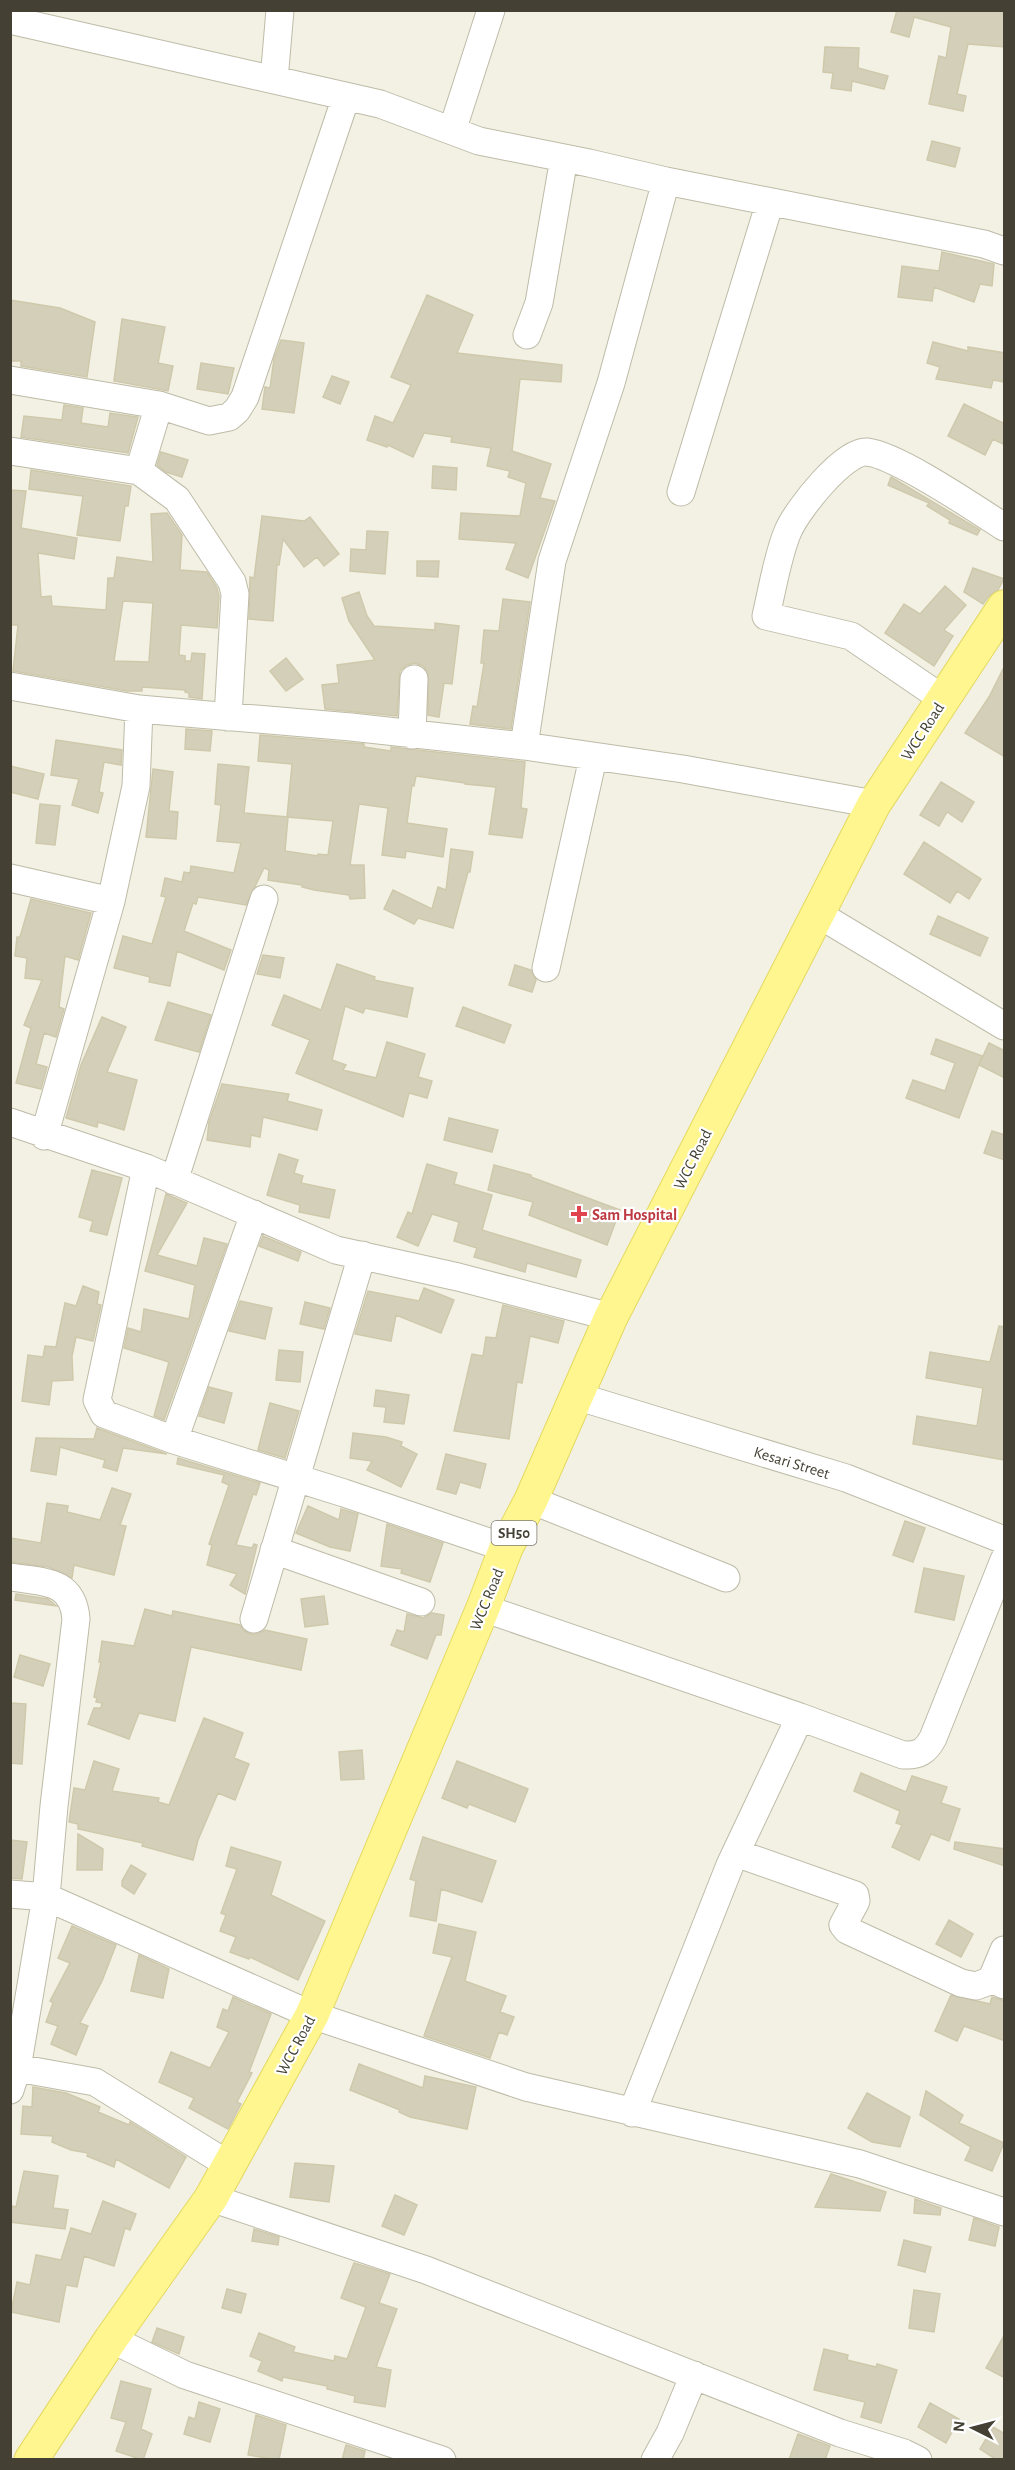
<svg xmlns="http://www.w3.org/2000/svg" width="1015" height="2470" viewBox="0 0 1015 2470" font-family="'Alegreya Sans',sans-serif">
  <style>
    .building { fill: #d4cfb9; stroke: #cfc9ac; stroke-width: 1.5; fill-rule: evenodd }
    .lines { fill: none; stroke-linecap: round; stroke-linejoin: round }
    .minor-casing { stroke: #bebba7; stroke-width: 29 }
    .major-casing { stroke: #e5d95f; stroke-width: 35 }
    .minor { stroke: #fff; stroke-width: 27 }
    .major { stroke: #fff690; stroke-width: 33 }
    .health-dot { fill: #e0444e; stroke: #fff; stroke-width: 2 }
    .labels { text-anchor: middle; stroke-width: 4.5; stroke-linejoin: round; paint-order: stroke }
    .shield { fill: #fff; stroke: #7c7a71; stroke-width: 1.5 }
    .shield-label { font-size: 15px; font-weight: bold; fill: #444134 }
    .street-label { font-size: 16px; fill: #444134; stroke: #fff }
    .health-label { font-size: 16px; font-weight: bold; fill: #be3a42; stroke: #fff; text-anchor: start }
  </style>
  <rect width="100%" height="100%" fill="#f2f1e4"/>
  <path class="building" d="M897,10H1005V47L968,44L957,94L966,96L963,111L929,104L939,56L946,58L951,27L914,17L909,37L891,32Z
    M825,47L859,48L858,68L888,76L884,89L852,81L851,91L831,88L833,73L823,72Z
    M932,141L960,148L955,167L927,160Z
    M942,252L994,264L992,286L980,284L974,302L934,287L932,301L898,297L902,266L939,271Z
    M427,295L473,315L457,353L562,365L561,382L520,379L512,451L551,464L540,498L555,501L528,578L506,569L516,543L459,539L461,513L520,516L526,483L508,477L510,471L487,466L491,448L451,442L452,437L424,433L413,457L388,445L387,447L367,440L375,416L393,423L411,385L391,377Z
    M10,300L60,308L95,322L87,377L21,366V361H10Z
    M122,319L165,327L158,363L173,366L168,391L114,381Z
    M281,340L304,343L294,413L262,409L265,387L270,388L274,359Z
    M933,342L968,351V347L1005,353V382L993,380L991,388L936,379L940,367L927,363Z
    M201,363L234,368L228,394L197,389Z
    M332,376L349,382L340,404L323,397Z
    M964,404L1005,424V445L993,439L985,455L948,436Z
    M64,405L83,408L81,423L108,427L110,413L138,417L128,453L21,437L24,416L62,420Z
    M161,452L188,460L182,477L166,472L157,465Z
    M433,466L457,468L456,490L432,488Z
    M31,470L131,486L128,506H125L120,541L77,535L83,496L29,489Z
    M891,477L980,530L977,535L949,523L950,520L927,506L929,503L888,485Z
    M10,490L26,491L21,528L77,538L74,559L38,553L41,597L51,596L52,606L106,610L108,578H114L117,557L153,562L151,514L167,513L182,535L180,570L207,572L217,588L219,596L217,628L181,625L179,655L185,656V661H191L192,653L205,654L202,699L189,697V693L185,692V690L142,687V691H127L13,671L18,625H10ZM123,601L153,603L149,662L114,661Z
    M262,516L304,521L310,517L339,554L324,566L317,557L304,567L283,539L279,565H277L273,621L249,619L250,577L254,578Z
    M367,531L388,532L385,574L350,571L351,549L366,550Z
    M417,561H439L438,577L417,576Z
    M973,568L1004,579L998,590L989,596L983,604L964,592Z
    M945,586L966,605L944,630L953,636L934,666L885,633L904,604L920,614Z
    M359,592L367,616L374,626L435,630V623L459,626L452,684L444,683L439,717L428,715V672L423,666L415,663L407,665L400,671L397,716L325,709L322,685L339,683L337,665L375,660L349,621L342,598Z
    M503,599L530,602L511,729L470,724L473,706L477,707L484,663H481L484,630L499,631Z
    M286,658L303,679L286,691L270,671Z
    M1005,665V757L965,733L989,697Z
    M186,729L212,731L210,751L185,749Z
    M260,735L364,744V747L391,751V747L525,762L521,808L527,809L522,838L489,834L496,787L465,784V783L416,776L414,786L412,785L407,823L447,829L443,857L406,851L405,858L382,855L388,808L359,804L350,865H364L365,898L350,899L349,895L314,890L302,887V885L268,880L269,870L264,868L246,905L198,897L196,904L193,903L184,931L231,950L224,970L177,951L170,986L149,982L150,977L114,968L123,936L152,944L166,897L161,896L165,878L182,882L184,872L190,873L191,866L234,873L241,843L217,841L221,805L215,804L218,764L249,767L244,813L288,817L285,851L318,856V854L328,855L333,821L287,817L292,764L258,761Z
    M56,740L122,750L121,765L104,762L99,792L103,793L98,813L72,805L79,779L51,775Z
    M10,766L44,774L38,799L10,792Z
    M153,769L173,772L169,811L178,812L176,839L146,837Z
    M941,782L974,802L962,822L947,812L939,826L920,815Z
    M40,804L60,806L55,845L36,843Z
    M924,842L981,879L969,899L957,891L950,903L904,874Z
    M451,849L473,852L470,872H468L453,928L418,918L414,924L384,909L393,890L432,909L438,887L446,890Z
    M31,899L91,913L78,960L65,956L59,1007L64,1009L56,1037L44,1033L36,1064L47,1067L41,1089L16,1083L31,1028L24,1025L42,980L25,978L27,958L15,956L17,937H20Z
    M938,916L988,938L980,956L930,934Z
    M263,955L284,958L280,978L257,974Z
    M337,964L375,977L374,980L413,988L407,1017L365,1008L363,1013L345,1006L332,1060L346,1065L343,1070L376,1078L387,1042L425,1054L418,1077L432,1081L427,1098L409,1093L403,1117L296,1073L310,1040L272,1025L284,995L321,1010Z
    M515,965L531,970L536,980L532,992L509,985Z
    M168,1002L211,1015L199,1052L155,1040Z
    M463,1007L511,1025L504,1043L456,1026Z
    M102,1017L126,1027L107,1072L137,1080L124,1130L98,1122L97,1127L66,1118L81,1065Z
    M936,1039L982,1056L959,1118L906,1098L913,1080L945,1091L955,1063L931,1054Z
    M989,1043L1005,1051V1078L979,1065Z
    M222,1084L289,1094L287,1101L322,1110L317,1130L263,1117L260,1137L251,1135L250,1147L207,1140L209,1122Z
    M449,1118L498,1130L492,1152L444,1140Z
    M992,1131L1005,1135V1160L984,1153Z
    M279,1154L298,1160L294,1173L303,1176L301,1183L335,1190L329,1218L299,1212L300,1205L267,1195Z
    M427,1164L457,1173L454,1184L492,1195L482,1230L581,1260L576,1277L527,1263L525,1272L474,1257L477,1248L454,1241L459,1222L432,1214L418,1246L397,1237L408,1212L412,1214Z
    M494,1165L531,1175V1177L620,1210L607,1245L529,1215L533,1202L488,1190Z
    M92,1170L122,1178L107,1235L90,1231L93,1221L79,1217Z
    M166,1194L187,1203L157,1255L197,1266L204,1238L227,1244L164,1420L154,1416L169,1362L124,1348L128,1328L141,1332L144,1309L189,1319L195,1285L145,1271Z
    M263,1236L301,1252L298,1261L259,1246Z
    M83,1286L99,1292L97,1304L101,1305L93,1341L76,1337L72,1356L73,1380L52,1381L49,1405L22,1401L28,1355L43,1357L45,1346L56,1347L65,1303L76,1306Z
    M424,1288L454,1300L441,1333L396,1315L391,1341L355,1334L368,1291L419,1301Z
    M240,1301L272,1308L265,1339L229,1331Z
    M305,1302L330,1308L324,1329L300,1324Z
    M503,1305L564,1321L558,1343L530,1336L522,1383L517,1382L509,1439L454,1431L472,1354L483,1356L486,1337L496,1338Z
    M999,1326L1005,1327V1460L913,1444L917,1416L977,1426L983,1388L926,1378L930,1352L990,1362Z
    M279,1350L303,1352L300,1382L276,1380Z
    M209,1387L232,1393L224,1423L199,1416Z
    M376,1390L409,1395L404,1424L384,1422L386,1407L374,1406Z
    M270,1403L299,1411L285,1458L258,1450Z
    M97,1428L167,1454L123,1448L117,1471L103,1467L105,1460L60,1447L56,1475L31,1471L36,1438L94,1439Z
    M353,1433L386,1437L402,1442L401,1446L417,1454L401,1487L367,1470L372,1461L350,1458Z
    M446,1454L486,1464L480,1488L460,1482L456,1494L437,1489Z
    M178,1458L260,1483L256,1495L253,1494L236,1545L252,1548L254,1544L257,1545L245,1594L230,1585L237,1574L207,1565L212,1545L209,1544L229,1485L222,1482L224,1475L177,1464Z
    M112,1488L131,1494L120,1525L126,1526L114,1575L74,1565L72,1578L49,1567L10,1562V1538L41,1543L47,1503L68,1506L67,1512L100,1520Z
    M308,1506L339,1520L341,1509L358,1514L350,1551L330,1547L296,1533Z
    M905,1521L925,1528L913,1562L893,1555Z
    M387,1524L443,1543L430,1582L401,1573L402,1569L381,1566Z
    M924,1568L964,1576L954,1620L915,1612Z
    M16,1594L48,1599L56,1606L15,1600Z
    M324,1596L328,1624L305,1627L301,1599Z
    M145,1609L172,1616L173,1611L240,1625L243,1630L250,1634H258L265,1630L307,1639L301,1670L191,1647L175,1721L139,1713L129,1739L88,1724L94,1708H101L102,1703L96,1702L97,1698L94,1697L101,1662H99L102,1641L134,1646Z
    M432,1613L444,1615L441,1635H436L427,1659L391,1645L397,1630L404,1632L407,1614L423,1618Z
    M20,1655L50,1664L43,1686L14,1677Z
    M10,1703L26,1704L22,1764L10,1763Z
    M204,1718L243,1733L234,1758L249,1764L235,1800L218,1793L198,1840L193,1860L142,1846L143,1843L78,1829V1824L69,1822L74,1788L85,1790L94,1761L119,1769L112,1791L159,1798L158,1802L169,1805Z
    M362,1750L364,1779L341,1780L339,1752Z
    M457,1761L528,1789L515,1822L469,1804L467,1808L442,1798Z
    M861,1773L906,1792L912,1776L947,1787L941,1803L960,1809L949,1841L931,1834L919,1860L892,1847L902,1825L896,1823L900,1811L854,1791Z
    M78,1834L103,1849L102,1870H77Z
    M423,1837L496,1861L482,1902L441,1889L436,1921L410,1916L416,1881L410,1879Z
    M10,1840L27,1842L22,1879L10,1878Z
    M955,1842L1005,1849V1866L954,1849Z
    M231,1847L281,1862L271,1895L325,1921L298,1980L250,1957L249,1959L230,1952L236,1937L220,1931L226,1915L221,1913L237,1869L226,1866Z
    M131,1865L146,1874L134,1894L122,1886V1881Z
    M949,1920L973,1934L961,1957L936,1944Z
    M439,1924L476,1932L465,1981L506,1996L500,2012L514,2017L507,2035L499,2032L490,2058L424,2036L452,1957L433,1953Z
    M72,1926L116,1945L102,1981L80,2023L88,2026L76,2055L51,2044L58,2026L46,2022L53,2003L50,2001L70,1963L58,1958Z
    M139,1955L169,1969L163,1998L131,1991Z
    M951,1995L990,2004L992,1997L1005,2001V2041L964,2026L957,2041L935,2031Z
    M233,1997L271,2014L249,2072L252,2073L237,2102L241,2104L228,2129L189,2108L194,2098L159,2082L171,2052L210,2068L229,2032L217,2027L223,2009L228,2011Z
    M359,2064L423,2088L425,2076L476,2087L467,2129L410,2117L399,2112L400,2110L350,2090Z
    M33,2087L66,2093L100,2107L98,2112L129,2125L130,2122L186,2157L169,2188L116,2159L114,2167L87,2156L88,2153L71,2150L52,2142L53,2136L21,2134L23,2106L32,2107Z
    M926,2091L963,2115L959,2123L1004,2143L992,2171L965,2160L971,2147L920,2115Z
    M867,2093L910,2117L900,2147L872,2142L848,2128Z
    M295,2163L334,2166L329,2202L290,2197Z
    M24,2171L58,2176L53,2208L68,2210L65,2229L10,2222L12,2206L16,2207Z
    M831,2174L886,2192L880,2211L815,2207Z
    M395,2195L417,2205L404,2235L382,2226Z
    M915,2199L941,2208L940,2215L914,2213Z
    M103,2201L136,2214L130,2230L125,2228L114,2266L84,2256L77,2287L66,2285L59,2322L11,2312L17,2282L30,2285L36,2255L61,2260L71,2228L91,2234Z
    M974,2218L999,2227L995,2246L969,2240Z
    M254,2229L279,2237L278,2245L252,2241Z
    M904,2240L931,2247L925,2272L898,2265Z
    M354,2263L390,2274L379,2303L397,2309L376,2367L391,2370L385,2407L354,2402L355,2396L327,2389V2386L283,2377L282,2381L258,2371L262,2361L250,2356L259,2333L295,2347L293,2352L334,2361L335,2356L347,2359L366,2307L341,2298Z
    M227,2289L246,2294L241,2313L222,2308Z
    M914,2290L940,2294L934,2332L909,2328Z
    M157,2328L184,2337L179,2354L152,2342Z
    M1005,2334V2378L986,2368Z
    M824,2349L848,2355L847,2360L876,2367L877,2364L897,2370L881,2423L861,2417L865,2402L814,2390Z
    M121,2381L151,2389L141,2429L152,2434L143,2460L116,2451L126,2422L111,2418Z
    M199,2402L220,2409L210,2442L184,2434L189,2417L195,2419Z
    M930,2403L959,2419L946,2443L918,2427Z
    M256,2415L286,2425L279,2460L248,2455Z
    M993,2427L1005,2434V2460H997L980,2449Z
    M798,2434L830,2446L825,2460H789Z
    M346,2445L365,2451L363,2460H342Z"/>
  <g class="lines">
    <g class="minor-casing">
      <path id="minor" d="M10,20L380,104L479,141L589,163L666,181L984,244L1004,251
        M274,80L280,10
        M452,131L491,10
        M527,335L539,303L564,158
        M10,380L159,405L209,421L229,417L237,410L245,397L346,97
        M10,451L139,471L177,499L232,582L235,594L228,717
        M139,471L159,405
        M681,492L770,202
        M10,686L139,709L351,727L524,746L683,769L874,804
        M943,699L851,636L766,616C772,590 778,554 788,531C797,510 844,450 867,452C897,455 976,509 1004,527
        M412,735L414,679
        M524,746L552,561L611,383L666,181
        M10,878L111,901
        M818,914L1004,1026
        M546,968L593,758
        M10,1122L146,1168L336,1250L458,1277L611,1317
        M44,1136L111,901L136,786L139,709
        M146,1168L97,1400L104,1414L174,1440
        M174,1181L264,899
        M254,1214L174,1440L344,1493L506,1548
        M576,1396L846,1478L1004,1540
        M531,1500L726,1578
        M274,1550L421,1602
        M10,1577C42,1582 73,1579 76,1619L54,1806L46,1897L10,1894
        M483,1608L800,1717L903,1755C919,1756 926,1751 933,1738L1004,1560
        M254,1619L362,1255
        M736,1853L855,1895L856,1901L843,1925L847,1930L961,1983L976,1986L995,1979
        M1004,1950L993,1976L996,1981L1004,1985
        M17,2068L95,2082L229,2165
        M10,2090L17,2068L46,1897L312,2015L526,2087L860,2164L1004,2212
        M632,2113L730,1865L800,1717
        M211,2198L426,2270L840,2433L904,2453L918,2460
        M111,2339L185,2375L442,2460
        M655,2460L670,2433L694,2375"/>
    </g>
    <g class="major-casing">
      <path id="major" d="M31,2460L111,2339L211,2198L312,2015L483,1608L506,1548L531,1500L611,1317L874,804L1004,607"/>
    </g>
    <use href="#minor" class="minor"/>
    <use href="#major" class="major"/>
  </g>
  <path class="health-dot" d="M576 1205h6v6h6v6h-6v6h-6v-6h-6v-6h6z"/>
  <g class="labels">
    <rect class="shield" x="491.5" y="1521" width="45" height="24" rx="4.5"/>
    <g class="shield-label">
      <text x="514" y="1538">SH50</text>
    </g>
    <g class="street-label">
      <text transform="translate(922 731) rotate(-57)" y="6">WCC Road</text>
      <text transform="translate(692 1159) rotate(-63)" y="6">WCC Road</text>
      <text transform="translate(792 1462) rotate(17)" y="6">Kesari Street</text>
      <text transform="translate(486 1599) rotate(-68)" y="6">WCC Road</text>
      <text transform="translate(295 2045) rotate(-62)" y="6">WCC Road</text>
    </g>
    <g class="health-label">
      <text x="592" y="1220">Sam Hospital</text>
    </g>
  </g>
  <rect width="1015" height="2470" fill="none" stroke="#444134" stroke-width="24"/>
  <g transform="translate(973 2428) rotate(276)" stroke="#ffffff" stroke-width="4.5" paint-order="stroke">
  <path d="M0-4.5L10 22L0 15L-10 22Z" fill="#444134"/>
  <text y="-9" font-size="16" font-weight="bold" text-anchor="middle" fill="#444134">N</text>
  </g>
</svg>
